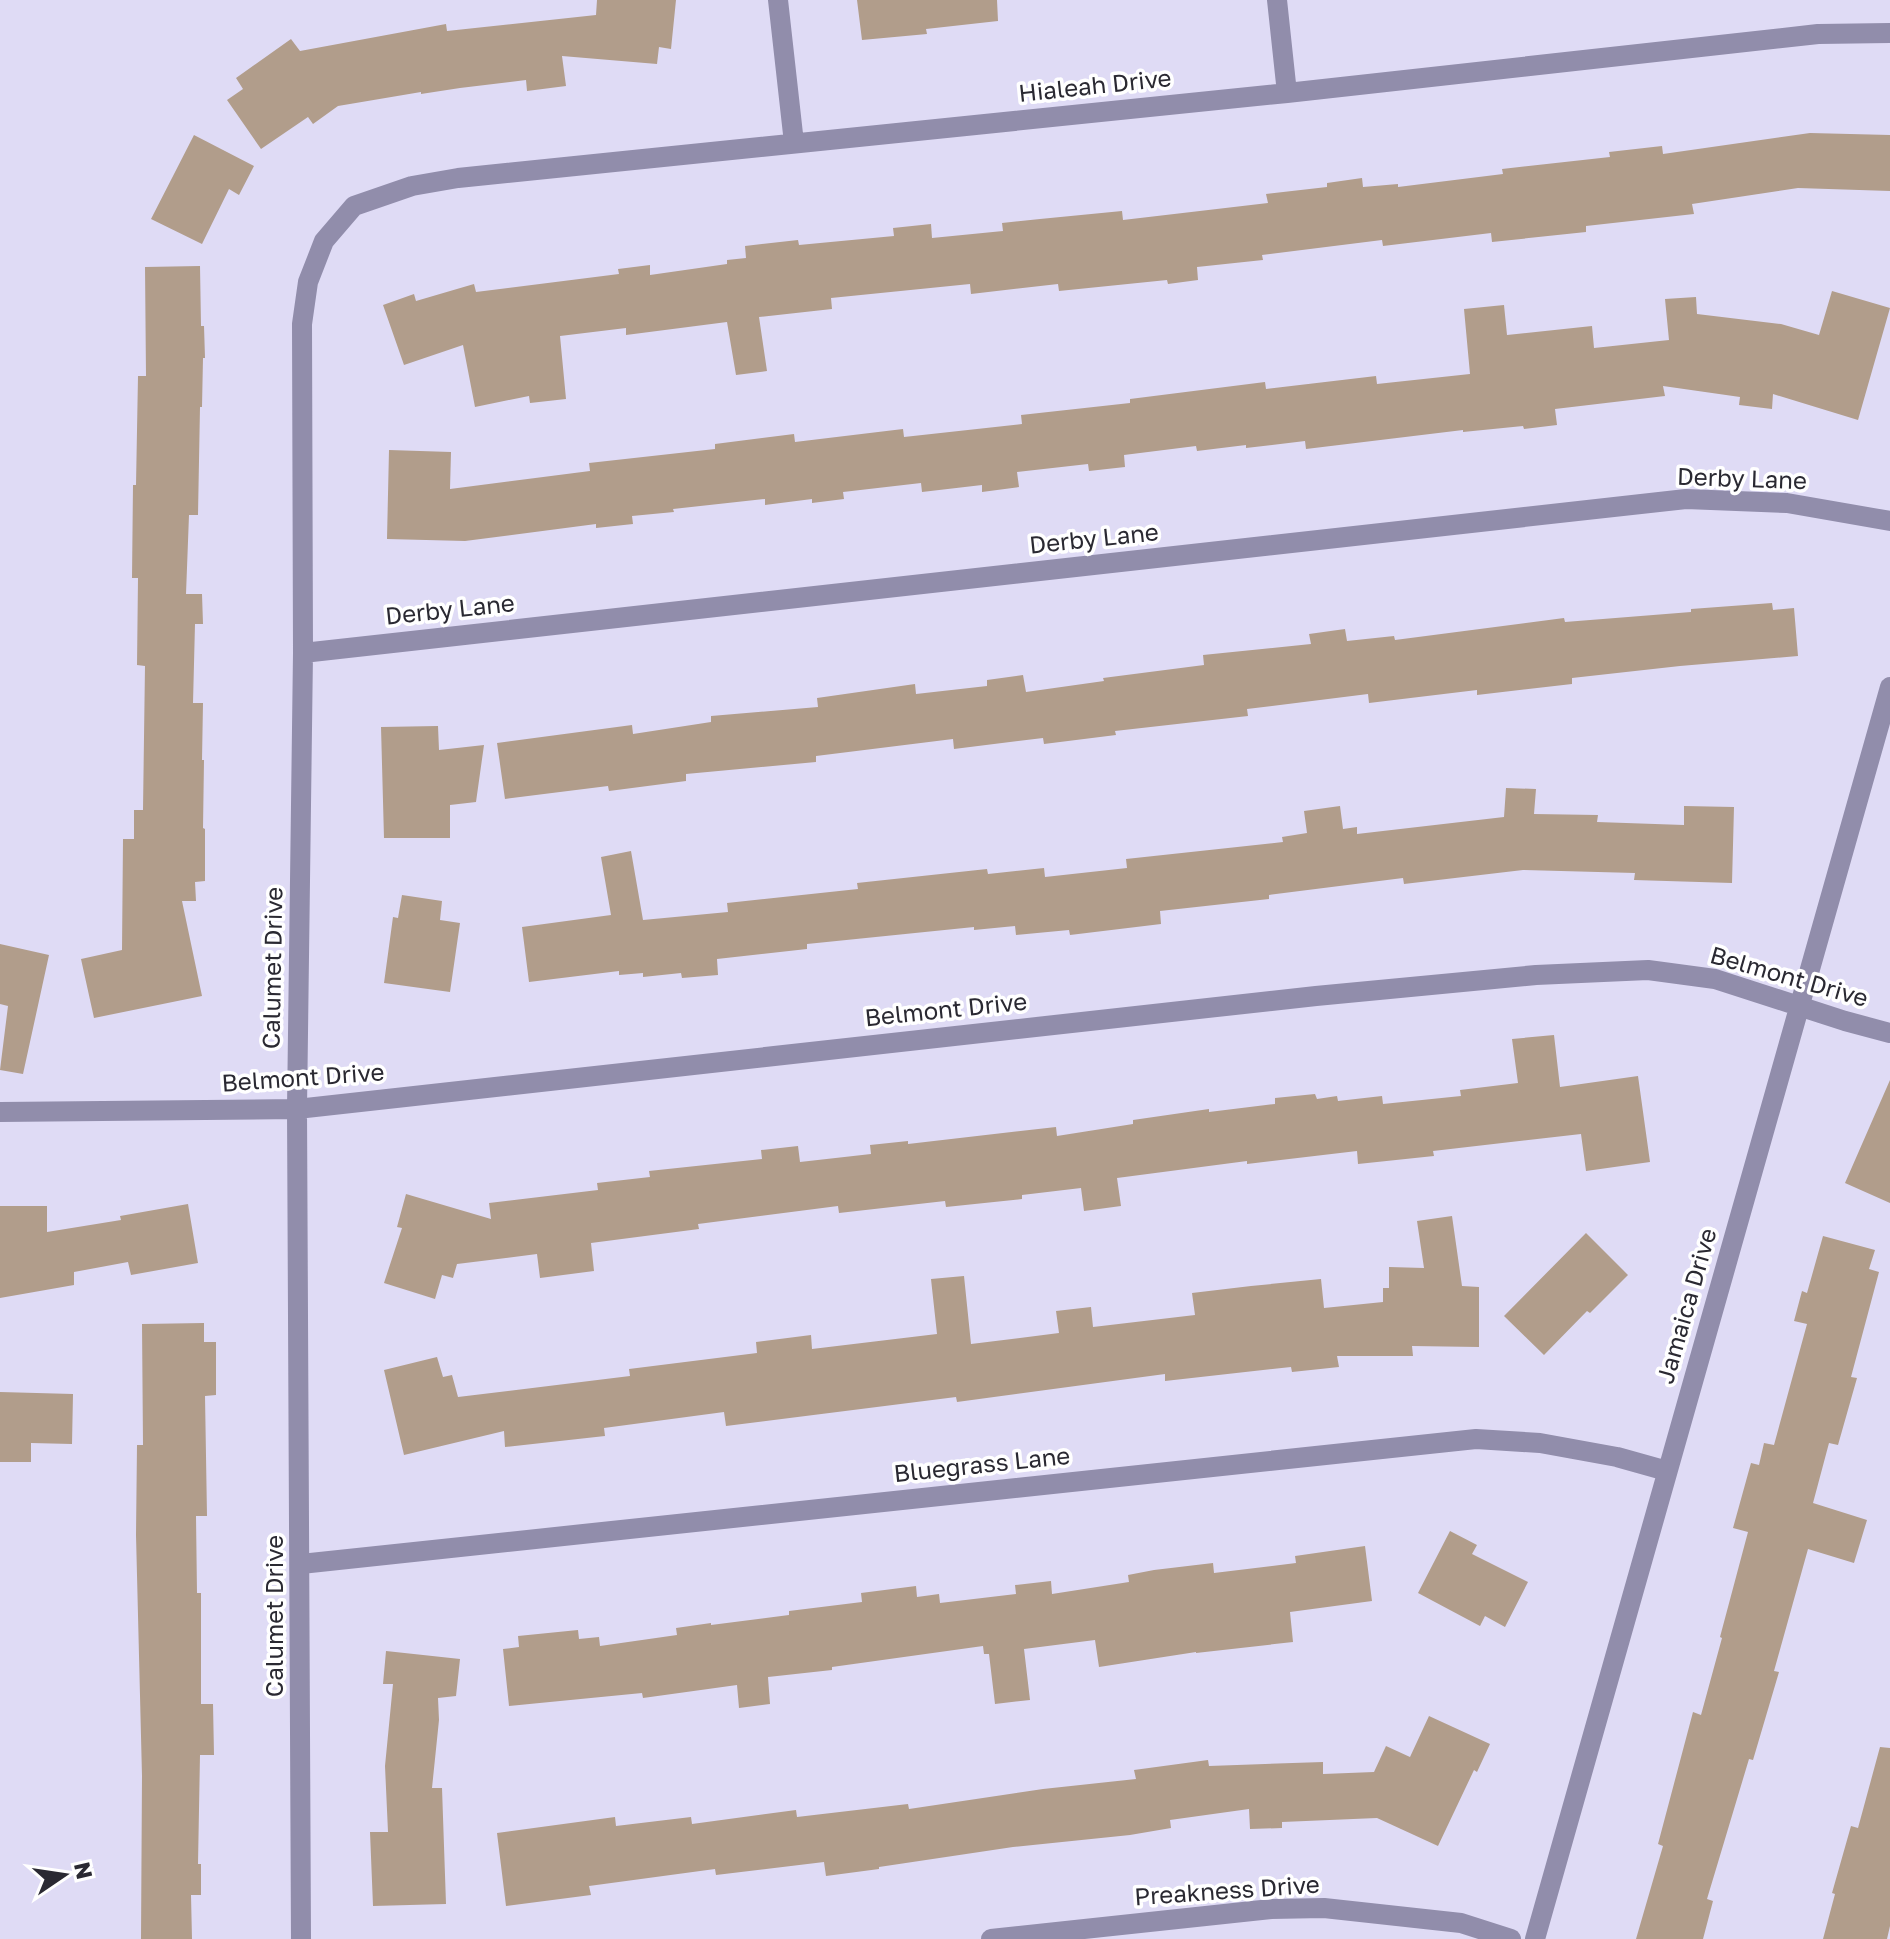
<svg xmlns="http://www.w3.org/2000/svg" width="1890" height="1939" viewBox="0 0 1890 1939" font-family="'Golos Text',sans-serif">
  <style>
    .building { fill: #b19d8b }
    .lines { fill: none; stroke-linecap: round; stroke-linejoin: round }
    .minor { stroke: #918dab; stroke-width: 20 }
    .labels { text-anchor: middle; stroke-width: 7; stroke-linejoin: round; paint-order: stroke }
    .street-label { font-size: 24px; fill: #2a2932; stroke: #fff }
  </style>
  <rect width="100%" height="100%" fill="#dfdbf5"/>
  <path class="building" d="M597,0H676L671,49L659,47L657,64L562,56L566,86L527,91L526,80L460,88L421,94V92L338,106L313,124L308,117L261,149L227,100L243,89L236,78L291,39L300,51L446,24L447,31L596,15Z
    M857,0H997L998,21L926,29L927,34L862,40Z
    M1810,133L1890,135V191L1798,188L1692,204L1694,214L1586,226V232L1492,242L1491,233L1383,246L1382,240L1262,255L1263,260L1197,267L1198,280L1168,284L1167,280L1059,291L1058,284L971,294L970,284L831,298L832,309L759,317L767,371L736,375L727,322L626,335V328L560,336L566,399L530,403L529,396L475,407L463,345L404,365L383,305L414,294L416,301L474,284L476,292L619,274L618,269L650,265V275L727,264V260L746,258L745,246L798,240L799,245L894,236L893,228L931,224L932,238L1003,231L1002,223L1040,219L1122,211L1123,220L1268,203L1266,194L1327,187V183L1362,178L1363,187L1398,184V187L1503,174L1502,169L1610,157L1609,152L1662,146L1663,154Z
    M194,135L254,166L239,195L229,189L202,244L151,219Z
    M200,266L201,326H204L205,358H203L202,407H200L198,515H189L186,594H202L203,624H195L193,703H203L202,760H204L203,828L205,829V881L195,882L196,901H182L202,996L94,1018L81,959L122,950L123,839H134V810H143L145,666L137,665L138,578H132L133,485H136L138,376H146L145,267Z
    M1832,291L1890,308L1858,420L1773,394L1772,409L1739,405L1740,397L1663,386L1665,396L1555,409L1557,425L1524,429L1523,426L1463,432V430L1306,449L1305,441L1246,448V445L1197,451L1196,446L1124,455L1125,467L1089,471L1088,464L1017,472L1019,487L982,492V485L922,492L921,483L843,492L844,499L812,503V499L765,505V499L673,509L674,512L632,516L633,524L596,528V524L465,541L387,539L389,450L451,452L450,489L590,471L589,463L715,449V444L794,434L795,442L903,429L904,437L1022,424L1021,415L1130,403V399L1265,382L1266,389L1376,376L1377,384L1470,374L1464,309L1504,305L1507,335L1592,326L1594,348L1669,340L1665,299L1696,297L1697,314L1781,324L1819,335Z
    M1772,603L1773,610L1794,608L1798,656L1680,666L1572,678V684L1477,695V690L1369,703L1368,694L1247,709L1248,716L1115,731L1116,735L1044,744L1043,738L954,749L953,739L816,756V762L686,774V781L609,791L608,786L505,799L497,743L632,725L633,734L711,722V716L818,707L817,698L915,684L916,694L987,686V680L1023,675L1026,692L1104,681L1103,678L1204,665L1203,655L1311,644L1309,634L1345,629L1347,641L1394,636L1395,640L1564,618L1565,622L1691,612V609Z
    M438,726L439,750L484,745L476,802L450,805V838H384L381,727Z
    M1506,788L1536,789L1534,814L1598,815L1597,822L1684,825V806L1734,807L1732,883L1634,880L1635,873L1523,870L1404,884L1403,878L1269,895V899L1160,911L1161,924L1070,935L1069,930L1016,935L1015,926L974,930V927L807,944V949L717,959L718,975L682,978L681,973L643,977V973L619,975V971L529,982L522,927L611,915L601,857L631,851L643,920L728,912L727,903L858,889L857,883L987,869L988,874L1044,868L1045,877L1127,868L1126,859L1283,842L1282,837L1307,833L1304,811L1340,806L1343,829L1357,827V834L1504,817Z
    M402,895L442,901L440,920L460,923L450,992L384,983L393,917L398,918Z
    M0,944L49,955L23,1074L0,1070L8,1006L0,1004Z
    M1554,1035L1560,1087L1638,1076L1650,1162L1586,1171L1581,1134L1433,1151L1434,1156L1358,1164L1357,1151L1247,1164V1161L1117,1178L1121,1206L1084,1211L1081,1188L1022,1195V1199L946,1207L945,1201L839,1213L838,1206L698,1224L699,1229L591,1243L594,1271L540,1278L537,1254L457,1264L453,1278L442,1275L435,1299L384,1283L402,1228L397,1227L406,1194L491,1219L489,1203L598,1190L597,1183L650,1177L649,1171L762,1159L761,1150L798,1146L800,1162L871,1154L870,1145L908,1141V1144L1056,1127L1057,1136L1133,1124V1120L1209,1109V1112L1275,1104V1098L1315,1094L1317,1099L1337,1096L1338,1101L1382,1096L1383,1104L1461,1096L1460,1090L1518,1083L1512,1039Z
    M1890,1080V1203L1845,1183Z
    M188,1204L198,1263L131,1275L128,1262L74,1272V1285L0,1298V1206H47V1232L121,1220L120,1216Z
    M1452,1216L1462,1286L1479,1287V1347L1412,1346L1413,1356H1337L1339,1367L1292,1372L1291,1367L1165,1381V1374L957,1402L956,1397L726,1426L724,1412L604,1428L605,1436L505,1447L504,1431L404,1455L384,1370L437,1357L443,1377L452,1375L458,1397L630,1376L629,1369L757,1353L756,1342L811,1335L812,1349L937,1334L931,1279L964,1276L971,1344L1059,1333L1056,1311L1091,1307L1093,1327L1195,1315L1192,1293L1251,1286L1321,1279L1324,1308L1383,1302V1288H1389V1267L1424,1268L1417,1221Z
    M1586,1233L1628,1275L1590,1313L1587,1311L1544,1355L1504,1316Z
    M1823,1236L1875,1250L1869,1269L1879,1272L1851,1377L1857,1378L1838,1445L1829,1443L1813,1503L1867,1520L1854,1563L1808,1549L1774,1671L1779,1672L1753,1760L1749,1759L1707,1899L1713,1901L1703,1939H1636L1663,1846L1658,1844L1693,1712L1701,1715L1722,1638L1720,1637L1748,1532L1733,1528L1751,1463L1759,1465L1764,1443L1774,1445L1807,1324L1794,1321L1802,1291L1807,1293Z
    M204,1323V1342H216V1395L205,1396L207,1516H196L197,1593H201V1704H213L214,1755H200L198,1864H201V1895H191L192,1939H141L142,1776L136,1535L137,1445H143L142,1324Z
    M0,1392L73,1394L72,1444L31,1443V1462H0Z
    M1450,1531L1477,1545L1472,1554L1528,1582L1505,1627L1485,1616L1480,1626L1418,1593Z
    M1365,1546L1372,1601L1290,1612L1293,1642L1196,1653V1652L1099,1667L1095,1640L1024,1649L1030,1700L995,1704L989,1654H984L983,1646L832,1667V1670L768,1677L770,1704L739,1708L737,1685L643,1698L642,1693L509,1706L503,1649L519,1647L518,1636L578,1630L579,1639L599,1637L600,1646L677,1635L676,1628L711,1623V1625L789,1615V1611L862,1602L861,1593L916,1586L917,1597L939,1594L940,1603L1016,1594L1015,1585L1051,1581L1052,1594L1129,1582L1128,1575L1154,1570L1213,1563L1214,1573L1296,1563L1295,1556Z
    M386,1651L460,1659L456,1696L438,1698L439,1720L432,1788H442L446,1904L373,1906L370,1832H388L385,1766L393,1684H383Z
    M1429,1716L1490,1744L1477,1772L1474,1770L1438,1846L1377,1818L1282,1822V1828L1250,1829L1249,1809L1170,1820L1171,1828L1130,1835L1013,1847L879,1867V1869L826,1876L824,1862L716,1875L715,1869L589,1886L591,1895L506,1906L497,1833L615,1817L616,1826L691,1817L692,1824L796,1810L797,1817L908,1804L909,1809L1043,1789L1136,1779L1134,1770L1208,1760L1209,1766L1323,1762V1774L1374,1772L1386,1746L1410,1757Z
    M1880,1747L1890,1748V1926L1887,1939H1823L1835,1894L1832,1893L1851,1826L1858,1828Z"/>
  <g class="lines">
    <path class="minor" d="M778,0L794,143
      M1277,0L1287,93
      M303,653L1686,499L1787,503L1890,521
      M0,1112L297,1109L1316,996L1536,975L1648,970L1715,979L1845,1021L1890,1033
      M301,1564L1476,1439L1540,1443L1617,1457L1667,1471
      M301,1939L297,1109L303,653L302,324L308,282L324,241L354,206L412,186L458,178L1287,93L1818,34L1890,33
      M991,1939L1271,1909L1324,1908L1461,1923L1511,1939
      M1535,1939L1890,687"/>
  </g>
  <g class="labels">
    <g class="street-label">
      <text transform="translate(1095 86) rotate(-6)" y="8">Hialeah Drive</text>
      <text transform="translate(1742 479) rotate(2)" y="8">Derby Lane</text>
      <text transform="translate(1094 539) rotate(-6)" y="8">Derby Lane</text>
      <text transform="translate(450 610) rotate(-6)" y="8">Derby Lane</text>
      <text transform="translate(273 968) rotate(-89)" y="8">Calumet Drive</text>
      <text transform="translate(1789 977) rotate(16)" y="8">Belmont Drive</text>
      <text transform="translate(946 1010) rotate(-6)" y="8">Belmont Drive</text>
      <text transform="translate(303 1078) rotate(-4)" y="8">Belmont Drive</text>
      <text transform="translate(1687 1306) rotate(-74)" y="8">Jamaica Drive</text>
      <text transform="translate(982 1465) rotate(-6)" y="8">Bluegrass Lane</text>
      <text transform="translate(275 1616) rotate(-90)" y="8">Calumet Drive</text>
      <text transform="translate(1227 1891) rotate(-4)" y="8">Preakness Drive</text>
    </g>
  </g>
  <g transform="translate(64 1875) rotate(77)" stroke="#ffffff" stroke-width="6" paint-order="stroke">
  <path d="M0-6L14 30L0 20L-14 30Z" fill="#2a2932"/>
  <text y="-12" font-size="22" font-weight="bold" text-anchor="middle" fill="#2a2932">N</text>
  </g>
</svg>
